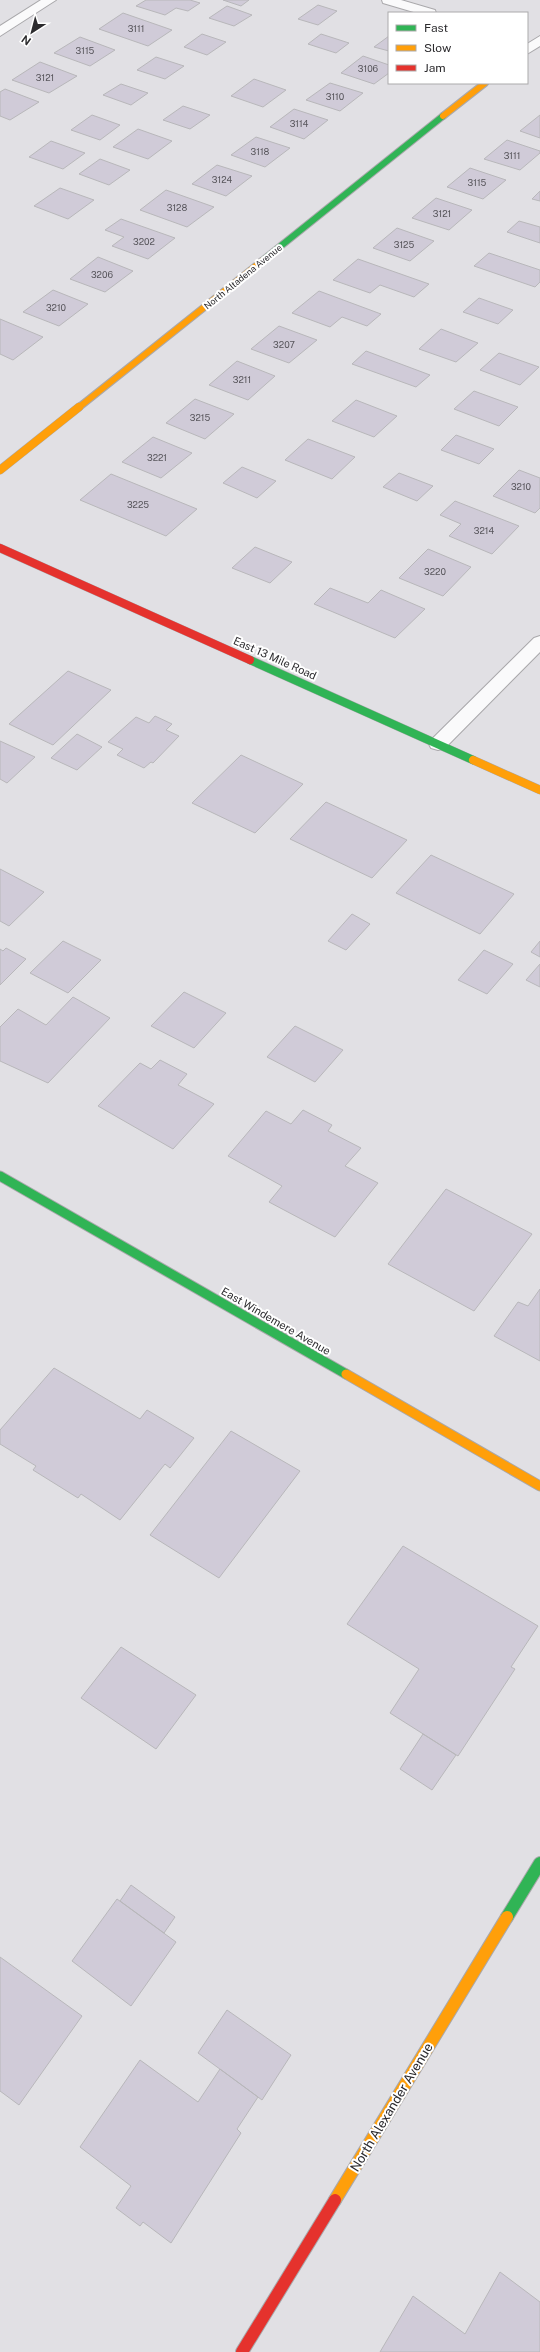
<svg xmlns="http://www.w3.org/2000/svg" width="540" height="2352" viewBox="0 0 540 2352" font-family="'Public Sans',sans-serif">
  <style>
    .building { fill: #d0cbd8; stroke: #b8b7ba }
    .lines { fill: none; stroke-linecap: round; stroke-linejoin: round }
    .street-casing { stroke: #a9a8ab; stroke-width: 2 }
    .fast-far3-casing { stroke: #a9a8ab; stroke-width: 8 }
    .fast-far2-casing { stroke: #a9a8ab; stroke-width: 9 }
    .fast-far1-casing { stroke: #a9a8ab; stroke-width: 11 }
    .fast-casing { stroke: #a9a8ab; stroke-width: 14 }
    .slow-far3-casing { stroke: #a9a8ab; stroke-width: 8 }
    .slow-far2-casing { stroke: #a9a8ab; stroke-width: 9 }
    .slow-far1-casing { stroke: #a9a8ab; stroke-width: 11 }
    .slow-casing { stroke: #a9a8ab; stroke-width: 14 }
    .jam-far1-casing { stroke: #a9a8ab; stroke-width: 9 }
    .jam-casing { stroke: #a9a8ab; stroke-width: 14 }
    .street { fill: #fafafb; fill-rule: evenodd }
    .fast-far3 { stroke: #30b455; stroke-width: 6 }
    .fast-far2 { stroke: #30b455; stroke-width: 8 }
    .fast-far1 { stroke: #30b455; stroke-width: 9 }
    .fast { stroke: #30b455; stroke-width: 12 }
    .slow-far3 { stroke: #ff9f0a; stroke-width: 6 }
    .slow-far2 { stroke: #ff9f0a; stroke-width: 8 }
    .slow-far1 { stroke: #ff9f0a; stroke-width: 9 }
    .slow { stroke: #ff9f0a; stroke-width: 12 }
    .jam-far1 { stroke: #e5322d; stroke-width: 8 }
    .jam { stroke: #e5322d; stroke-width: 12 }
    .labels { text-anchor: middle; stroke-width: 4; stroke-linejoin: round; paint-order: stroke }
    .number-label { font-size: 9px; fill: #58565c }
    .far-street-label { font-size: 9px; fill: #2c2b2e; stroke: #fff }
    .street-label { font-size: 11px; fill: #2c2b2e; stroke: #fff }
    .near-street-label { font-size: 13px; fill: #2c2b2e; stroke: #fff }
  </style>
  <rect width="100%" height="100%" fill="#e1e0e4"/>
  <path class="building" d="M146,0H190L200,3L188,11L176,8L165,15L136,6Z
    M223,0H249L241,6Z
    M318,5L337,11L318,25L298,19Z
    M227,6L252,15L234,26L209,18Z
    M123,13L172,30L148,46L99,29Z
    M202,34L226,42L207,55L184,47Z
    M321,34L349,43L336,53L308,44Z
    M389,36V51L374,47Z
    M80,37L115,50L90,66L54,53Z
    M363,56L389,65V73L374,84L341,73Z
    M156,57L184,66L165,79L137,70Z
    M40,62L77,76L49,93L12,80Z
    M254,79L286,90L263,107L231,96Z
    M330,83L363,93L340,111L306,100Z
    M121,84L148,93L131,105L103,95Z
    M5,89L39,102L10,120L0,116V92Z
    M183,106L210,115L190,129L163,120Z
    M294,109L328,120L304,139L270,127Z
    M92,115L120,125L100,140L71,130Z
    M540,115V138L520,131Z
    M138,129L172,141L148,159L113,147Z
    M256,137L290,148L265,167L231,155Z
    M507,140L540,151V153L520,170L484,159Z
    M51,141L85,153L63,169L29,157Z
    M100,159L130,170L109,185L79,174Z
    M217,165L252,176L226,196L192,184Z
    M470,168L506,180L483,199L447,187Z
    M60,188L94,200L68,219L34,206Z
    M166,190L214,207L187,227L140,210Z
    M540,191V201L532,199Z
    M436,198L472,210L449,230L412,218Z
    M121,219L175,238L148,259L112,246L124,237L105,230Z
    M519,221L540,227V243L507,232Z
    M397,228L434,241L410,261L373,248Z
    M489,253L540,270V282L535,287L474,266Z
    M98,257L133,271L105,292L70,279Z
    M358,259L429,284L414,297L380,285L370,293L333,280Z
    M53,290L88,304L59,326L23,312Z
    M319,291L381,314L367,326L342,317L330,327L292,313Z
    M479,298L513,310L498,324L463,312Z
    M0,319L43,337L13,360L0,354Z
    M279,326L317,340L289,363L251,349Z
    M441,329L478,343L456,362L419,349Z
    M366,351L430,375L416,387L352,364Z
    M499,353L539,367L520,385L480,370Z
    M237,361L275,376L248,400L209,385Z
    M474,391L518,407L499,426L454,409Z
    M195,399L234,414L205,439L166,423Z
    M356,400L397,416L374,437L332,421Z
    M456,435L494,449L479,464L441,450Z
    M153,437L192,453L161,478L122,462Z
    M308,439L355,457L332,479L285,460Z
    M242,467L276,481L257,498L223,483Z
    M519,470L540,478V508L535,513L493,496Z
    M399,473L433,486L417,501L383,487Z
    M111,474L197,509L166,536L80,500Z
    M455,501L519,526L492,554L449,536L461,524L440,515Z
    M255,547L292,562L270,583L232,568Z
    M428,549L471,567L443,596L399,578Z
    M330,588L368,603L381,590L425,609L395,638L314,604Z
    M68,671L111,690L53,745L9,724Z
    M155,716L172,724L166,730L179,736L153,763L151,762L144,768L117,755L123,749L108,742L136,717L149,723Z
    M77,734L102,747L77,770L51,758Z
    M0,741L35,757L7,783L0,779Z
    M241,755L303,784L255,833L192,803Z
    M326,802L407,840L372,878L290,839Z
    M431,855L514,894L480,934L396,893Z
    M0,869L44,892L9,926L0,921Z
    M352,914L370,924L346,950L328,941Z
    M63,941L101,960L68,993L30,973Z
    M540,941V957L531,952Z
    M6,948L26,959L0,985V949L3,951Z
    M484,950L513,964L487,994L458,980Z
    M540,964V987L526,980Z
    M184,992L226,1013L194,1048L151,1026Z
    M73,997L110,1018L48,1083L0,1061V1027L18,1009L46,1025Z
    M295,1026L343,1050L315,1082L267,1057Z
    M160,1060L187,1074L178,1085L214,1104L173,1149L98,1106L140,1063L151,1069Z
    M303,1110L332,1125L328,1131L361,1148L345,1166L378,1183L335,1237L269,1202L282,1186L228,1156L266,1111L291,1124Z
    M446,1189L532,1234L474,1311L388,1264Z
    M540,1289V1361L494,1336L518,1302L528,1306Z
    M54,1368L140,1419L147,1410L194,1438L170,1468L165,1464L120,1520L81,1494L78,1498L33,1470L36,1466L0,1444V1430Z
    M231,1431L300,1471L219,1578L150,1535Z
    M403,1546L538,1626L511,1667L515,1669L458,1756L390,1713L419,1669L347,1624Z
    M121,1647L196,1695L156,1749L81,1698Z
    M423,1734L456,1755L432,1790L400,1769Z
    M131,1885L175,1917L164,1933L120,1901Z
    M117,1899L176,1942L131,2006L72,1961Z
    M0,1957L82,2016L19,2105L0,2091Z
    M227,2010L291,2055L262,2100L198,2053Z
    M140,2060L198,2102L220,2069L258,2097L237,2129L241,2133L171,2243L143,2222L140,2226L116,2208L131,2186L80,2147Z
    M500,2272L540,2302V2352H380L413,2296L465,2334Z"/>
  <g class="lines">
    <g class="street-casing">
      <path id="street" d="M41,0H56L0,36V26Z
        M382,0H401L435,10L436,13H417L383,3Z
        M540,36V46L527,54V44Z
        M540,636V652L445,748L438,750L431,748L429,744L431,740L534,638Z"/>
    </g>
    <g class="fast-far3-casing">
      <path id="fast-far3" d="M262,261L443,116"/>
    </g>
    <g class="fast-far2-casing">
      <path id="fast-far2" d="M250,660L473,760"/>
    </g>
    <g class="fast-far1-casing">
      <path id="fast-far1" d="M0,1176L346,1374"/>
    </g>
    <g class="fast-casing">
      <path id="fast" d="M507,1917L540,1863"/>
    </g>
    <g class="slow-far3-casing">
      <path id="slow-far3" d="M443,116L485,83
        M78,408L262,261"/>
    </g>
    <g class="slow-far2-casing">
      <path id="slow-far2" d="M0,470L79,407
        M473,760L540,790"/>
    </g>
    <g class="slow-far1-casing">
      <path id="slow-far1" d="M346,1374L540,1486"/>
    </g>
    <g class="slow-casing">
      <path id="slow" d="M335,2200L507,1917"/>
    </g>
    <g class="jam-far1-casing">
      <path id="jam-far1" d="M0,548L250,660"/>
    </g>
    <g class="jam-casing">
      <path id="jam" d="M242,2352L335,2200"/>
    </g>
    <use href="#street" class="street"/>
    <use href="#fast-far3" class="fast-far3"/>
    <use href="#fast-far2" class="fast-far2"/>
    <use href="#fast-far1" class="fast-far1"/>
    <use href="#fast" class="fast"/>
    <use href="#slow-far3" class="slow-far3"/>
    <use href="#slow-far2" class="slow-far2"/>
    <use href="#slow-far1" class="slow-far1"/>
    <use href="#slow" class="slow"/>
    <use href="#jam-far1" class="jam-far1"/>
    <use href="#jam" class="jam"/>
  </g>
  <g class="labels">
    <g class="number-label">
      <text x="136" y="32">3111</text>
      <text x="85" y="54">3115</text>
      <text x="368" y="72">3106</text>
      <text x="45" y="81">3121</text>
      <text x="335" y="100">3110</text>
      <text x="299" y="127">3114</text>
      <text x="260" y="155">3118</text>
      <text x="512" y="159">3111</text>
      <text x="222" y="183">3124</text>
      <text x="477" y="186">3115</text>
      <text x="177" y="211">3128</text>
      <text x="442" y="217">3121</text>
      <text x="144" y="245">3202</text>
      <text x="404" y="248">3125</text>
      <text x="102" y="278">3206</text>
      <text x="56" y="311">3210</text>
      <text x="284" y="348">3207</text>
      <text x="242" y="383">3211</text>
      <text x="200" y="421">3215</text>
      <text x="157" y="461">3221</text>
      <text x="521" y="490">3210</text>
      <text x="138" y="508">3225</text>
      <text x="484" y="534">3214</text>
      <text x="435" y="575">3220</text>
    </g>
    <g class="far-street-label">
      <text transform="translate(243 277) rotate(-39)" y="3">North Altadena Avenue</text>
    </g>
    <g class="street-label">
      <text transform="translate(275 658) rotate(24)" y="4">East 13 Mile Road</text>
      <text transform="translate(276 1321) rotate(30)" y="4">East Windemere Avenue</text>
    </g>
    <g class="near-street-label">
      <text transform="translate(391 2107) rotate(-59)" y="5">North Alexander Avenue</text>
    </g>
  </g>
  <rect x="388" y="12" width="140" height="72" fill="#ffffff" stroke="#abaaab"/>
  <rect x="396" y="25" width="20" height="6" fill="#30b455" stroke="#abaaab"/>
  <text x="424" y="32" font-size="12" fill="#2c2b2e">Fast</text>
  <rect x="396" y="45" width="20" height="6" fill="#ff9f0a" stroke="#abaaab"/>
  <text x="424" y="52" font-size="12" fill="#2c2b2e">Slow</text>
  <rect x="396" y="65" width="20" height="6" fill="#e5322d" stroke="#abaaab"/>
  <text x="424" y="72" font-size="12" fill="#2c2b2e">Jam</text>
  <g transform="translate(32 32) rotate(216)" stroke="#ffffff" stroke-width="3" paint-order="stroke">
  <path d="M0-3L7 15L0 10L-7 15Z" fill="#2c2b2e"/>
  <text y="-6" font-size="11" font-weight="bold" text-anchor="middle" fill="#2c2b2e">N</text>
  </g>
</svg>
